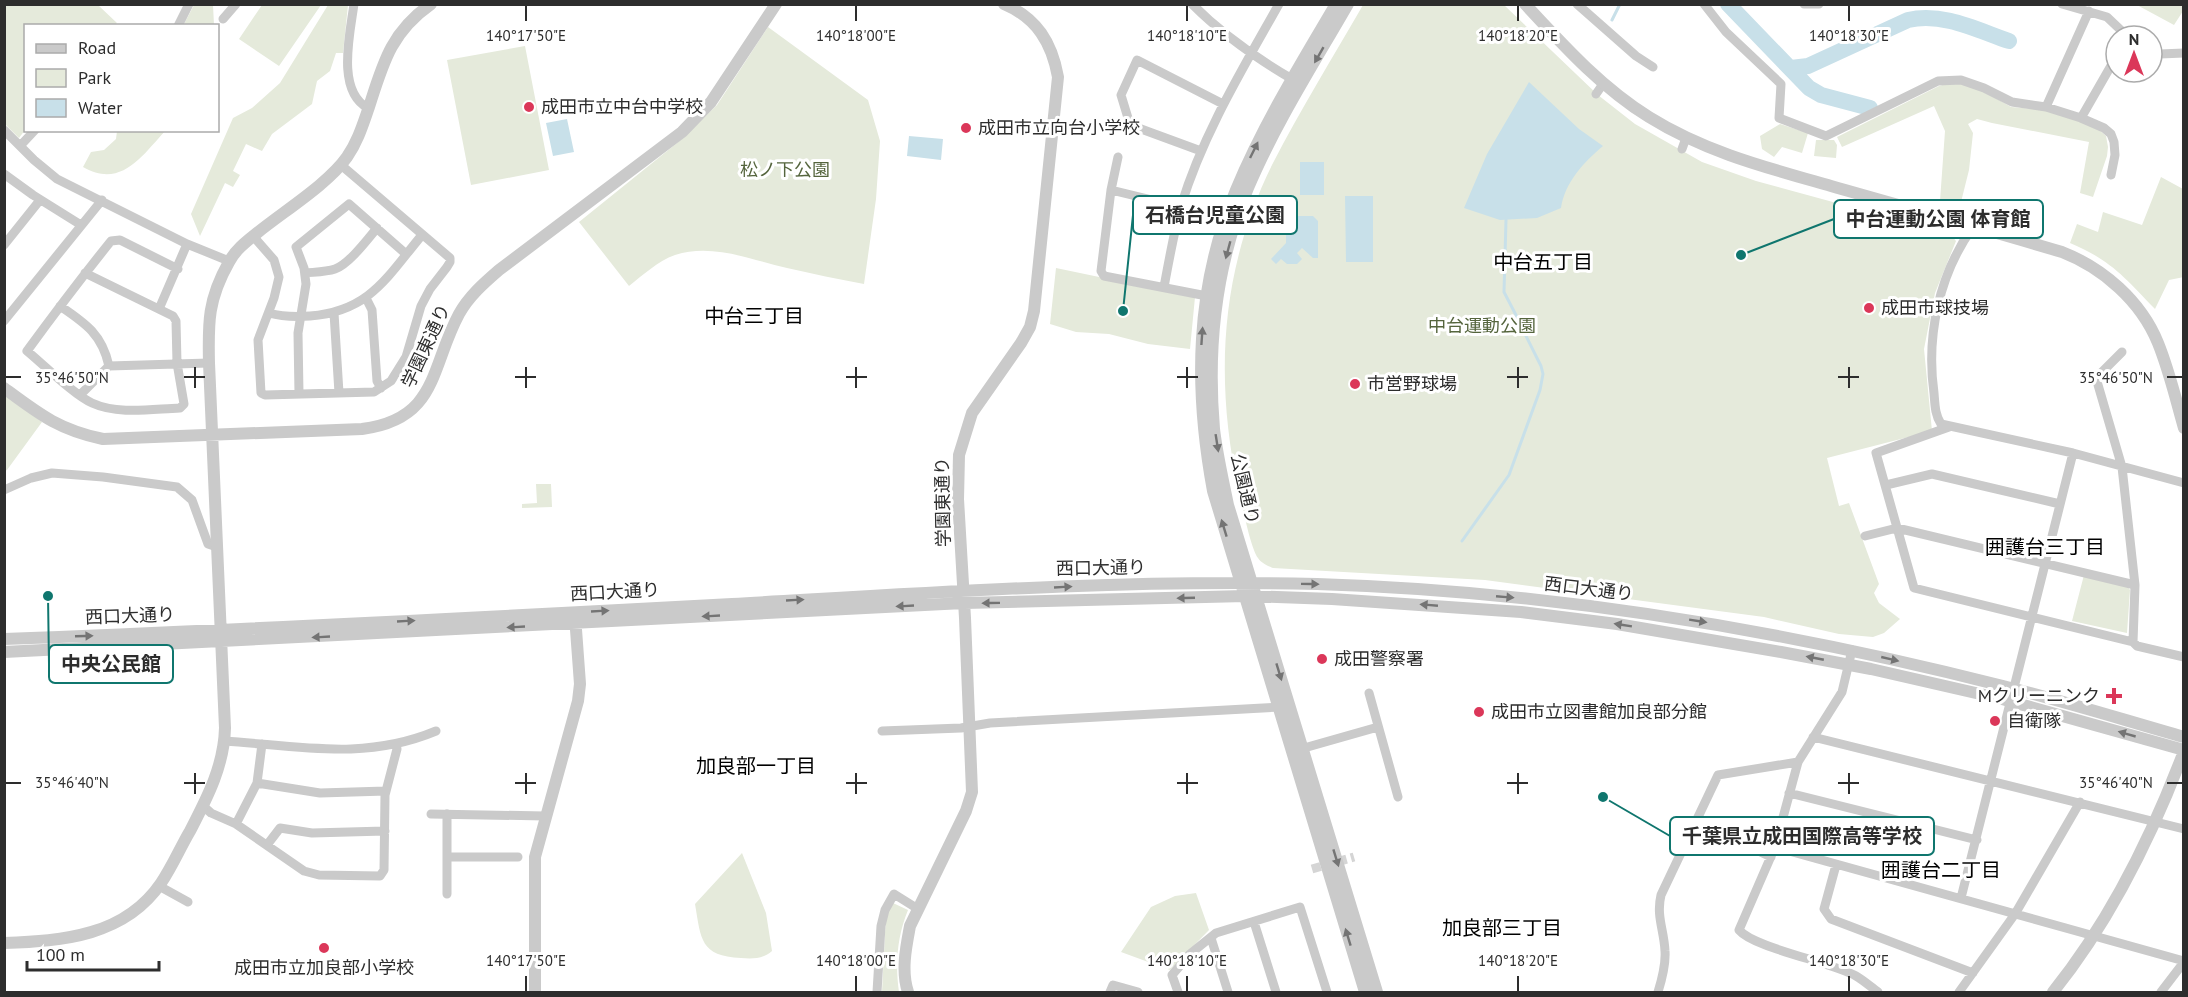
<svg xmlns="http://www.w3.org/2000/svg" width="2188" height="997" viewBox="0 0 2188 997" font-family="'PT Sans','Noto Sans JP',sans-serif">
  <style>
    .green { fill: #e5eadb }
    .water { fill: #c8e0e9 }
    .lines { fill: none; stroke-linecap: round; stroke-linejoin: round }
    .stream { stroke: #c8e0e9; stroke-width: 3 }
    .river { stroke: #c8e0e9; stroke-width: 16 }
    .minor-tunnel { stroke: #d5d5d5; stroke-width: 9; stroke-dasharray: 9 4.5; stroke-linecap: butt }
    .minor { stroke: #cacaca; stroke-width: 9 }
    .tertiary { stroke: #cacaca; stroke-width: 12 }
    .oneway { fill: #747474 }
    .ticks { fill: none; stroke: #2d2d2d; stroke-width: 2 }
    .poi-dot { fill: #db3759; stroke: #fff; stroke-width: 2 }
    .labels { text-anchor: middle; stroke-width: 6; stroke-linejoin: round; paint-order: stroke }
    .poi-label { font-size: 18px; fill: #2d2d2d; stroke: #fff; text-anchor: start }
    .park-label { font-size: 18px; fill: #55653d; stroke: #fff }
    .street-label { font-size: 18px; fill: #2d2d2d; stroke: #fff }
    .neighbourhood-label { font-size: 20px; fill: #000; stroke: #fff }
    .ticks-label { font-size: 15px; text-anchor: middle; fill: #2d2d2d; stroke: #fff; stroke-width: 6; stroke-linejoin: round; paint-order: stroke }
    .leader { fill: none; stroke: #0f766e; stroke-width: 2 }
    .callout-dot { fill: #0f766e; stroke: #fff; stroke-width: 2 }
    .callout { fill: #fff; stroke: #0f766e; stroke-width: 2 }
    .callout-label { font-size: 20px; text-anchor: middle; font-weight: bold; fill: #2d2d2d }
  </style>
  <rect width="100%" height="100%" fill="#fff"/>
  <path class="green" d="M4,5H98L117,23L114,26H26L25,130L19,138L5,124Z
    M194,5H213L214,25L183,26Z
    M262,5H321L279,66L239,39Z
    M328,5H348L343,53H336L330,71L317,81L312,104L272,134L262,151L246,144L233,171L240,175L233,187L225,183L200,236L191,214L233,118L252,108L280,83Z
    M1363,5H1504L1598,95L1635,124L1702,162L1756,181L1950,234L1956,241L1935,293L1924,349L1932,431L1827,458L1839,506L1849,503L1879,584L1874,593L1879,603L1900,619L1884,633L1873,637L1839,634L1764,617L1485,580L1273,568C1268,566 1261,563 1258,558C1250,547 1242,503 1238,488C1214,375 1221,267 1273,163C1301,109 1333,57 1363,5Z
    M2137,5H2183V11L2174,25Z
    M768,27L868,100L880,141L876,199L864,284C838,279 813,274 787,268C751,260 713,243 675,255C658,261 643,275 629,286L579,222L677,143L717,105Z
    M525,46L549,170L471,185L447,60Z
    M1953,82L1960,83L1987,93L2011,107L2046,110L2095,126L2106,136L2108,147L2107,156L2093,197L2080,193L2089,142L1992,123L1977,119L1968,124L1973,133L1969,170L1959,210L1943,205L1940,201L1945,131L1934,106L1842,147L1837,137L1939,86Z
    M1780,124L1808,133L1802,153L1782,147L1774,157L1762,149L1760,136Z
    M117,131H165C142,156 121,189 83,167L91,152L104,150L116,139Z
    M1816,140H1834L1837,145L1836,158L1814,156Z
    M2161,177L2183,189L2184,277L2169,280L2155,309C2125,278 2111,260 2070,243L2077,224L2098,232L2103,212L2142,225Z
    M1056,268L1195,297L1190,349L1148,344L1109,334L1076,332L1050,324Z
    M4,393L42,422L7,470L5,471Z
    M536,484H551L552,507L522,508V504L537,503Z
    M2084,575L2127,585L2130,590L2127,633L2072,621Z
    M742,853L766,913L772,951C763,959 752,959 741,958C700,956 701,939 695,904Z
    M1196,893L1209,930L1170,970L1121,952L1151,907L1175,896Z
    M893,903L908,910C897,937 895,964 899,992H882L886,914Z"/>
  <path class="water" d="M1529,82L1579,129L1603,146C1584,162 1565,182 1561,208L1537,218L1500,220L1464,208L1487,154Z
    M567,119L574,152L553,156L546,123Z
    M909,136L943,139L941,160L907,156Z
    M1300,162H1324V195H1300Z
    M1345,196H1373V262H1346Z
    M1297,216H1313L1318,221V258H1313L1302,248L1297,253L1302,259L1297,264H1287L1281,259L1276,264L1271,259L1286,243V227Z"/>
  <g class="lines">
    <path class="stream" d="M1612,20L1620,4
      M1506,220L1504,292L1518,319
      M1462,541L1509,475L1540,390L1543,374L1541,366L1522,328"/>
    <path class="river" d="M1728,4L1809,88L1821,95L1870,108
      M1791,68L1808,66L1908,20C1943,12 1977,30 2009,41"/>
    <path class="minor-tunnel" d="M1312,869L1354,857"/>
    <path class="minor" d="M354,4C350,34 336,91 368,108
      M1192,4C1222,34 1256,58 1292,79
      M1577,4L1636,56L1653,67
      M1704,4L1726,32L1781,84L1779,118L1826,136L1938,81L1961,80L1984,88L2012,102L2046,107L2081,118L2104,128L2111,134L2114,142L2115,155L2111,175
      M1804,4H1819
      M2062,4L2107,17L2127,36
      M223,19L236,4
      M178,26L189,4
      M2152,53L2160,54L2184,53
      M1596,94L1603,84
      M2046,107L2089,11
      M2081,118L2116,57
      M4,130L34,160L57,179L187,244L229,261
      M20,146L35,130
      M1682,149L1686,138
      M1201,151L1133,126L1128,118L1121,95L1137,60L1223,104
      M1118,157L1111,190L1101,271L1104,276L1212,297
      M4,174L33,195L81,225
      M1111,190L1181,207
      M1973,227C1939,274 1926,336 1934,393C1935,405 1935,415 1941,424L2073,453L2184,483
      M253,236L274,260L279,277L274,298L258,340L261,393L265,395L374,392L391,381L406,357L421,306L430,289L447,267L450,262V258L341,165
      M4,245L40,200
      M85,273L173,316L176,321L177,363L184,404L180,408C152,409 118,415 92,403C74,395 44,365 27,351C54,314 82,277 111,241L120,240L178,269
      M305,273C315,272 326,272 335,269C349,264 367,240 377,228
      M1164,287C1169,260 1174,232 1181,206C1203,134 1242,70 1279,4
      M366,298L372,310L377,381L381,388
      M60,306C85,323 102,334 109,366
      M159,309L187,244
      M269,313C283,317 296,317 310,316C370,311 387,277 422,235
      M334,313L339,393
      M4,321L102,200
      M2122,352L2096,378L2122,467L2135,585L2133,642
      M299,394L298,333L306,284L304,268L296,247L349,204L406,254
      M80,395L109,366L209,363
      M1949,427L1876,453L1914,588L2133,642L2137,646L2184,657
      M1886,485L1932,474L2060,504
      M4,490L31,478L52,473L103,477L177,487L192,500L208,544L217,547
      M1865,536L1897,528L2135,585
      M1852,650L1842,692L1798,762L1775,847L1739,930C1754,948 1831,962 1856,976C1863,980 1871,987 1878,992
      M1369,693L1398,797
      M882,731L961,728L990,723L1279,707
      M1813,737L2184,829
      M225,741C299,746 364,761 436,731
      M1297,750L1378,727
      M257,783L320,793L386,791
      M1789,793L1977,840
      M203,806L211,813L236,824L304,871L319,875L380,876L384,870L385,795L397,749L396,744
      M431,814L545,816
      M447,814V894
      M1695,821L1771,857
      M236,824L257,783L262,744
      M267,845L280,828L312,833L385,831
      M1775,847L2184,961
      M447,857H518
      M1836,865L1824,909L1831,919L1973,973
      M159,886L188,902
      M1961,898L2073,453
      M1254,922L1276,992
      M1211,938L1228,992
      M877,992L881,926L885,910L894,894L918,909
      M1110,992L1113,985L1138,992
      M1178,992L1172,975L1190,954L1216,933L1300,907L1327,992
      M1658,992C1662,979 1666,965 1665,951C1664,930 1656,916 1661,895L1718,775L1798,762
      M1959,992L2015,914L2080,802
      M2161,992L2184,962"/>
    <path class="tertiary" d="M1336,4C1300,65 1263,125 1236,190C1195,288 1194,388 1213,491L1365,992
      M1348,4C1314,63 1274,126 1248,188C1216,264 1207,347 1214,429C1217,455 1223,480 1228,505L1377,992
      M1525,4C1564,46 1601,87 1649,117C1705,152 1768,168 1831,186C1908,208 1985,229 2062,252C2103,268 2141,301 2158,343C2169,370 2176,400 2184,428
      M4,388C39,414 59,430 103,439L362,429C438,419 430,368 459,314C469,296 484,283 499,270L682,132L711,102L776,4
      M4,639C247,630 490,617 732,604C926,593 1122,579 1317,584C1548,591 1779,629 2003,686C2064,701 2124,720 2184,737
      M4,652L964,603L1245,596L1332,599L1521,612L1617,624L1781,652L1871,669L2002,699L2184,750
      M4,943C63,941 125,936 161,883C172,867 180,848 190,831C207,798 224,766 225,728L209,363C208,322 208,299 229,262C235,250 247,241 257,233C284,211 328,184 347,157C358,141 363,124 369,107C383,63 391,32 431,4
      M535,992V857L578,701L580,684L575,616
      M908,992C901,971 906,947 910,926L966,811L972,792L965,618L958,499L959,455L972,413L1021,343L1030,327L1034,311L1058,77C1052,43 1037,18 1004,4
      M2053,992C2110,921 2152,836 2184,751"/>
  </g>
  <defs><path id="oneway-solid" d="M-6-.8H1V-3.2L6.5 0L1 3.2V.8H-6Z" transform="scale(1.5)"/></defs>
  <g class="oneway">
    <use href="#oneway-solid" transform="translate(1319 55) rotate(120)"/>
    <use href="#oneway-solid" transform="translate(1254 150) rotate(-64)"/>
    <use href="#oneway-solid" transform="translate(1228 250) rotate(105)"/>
    <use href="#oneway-solid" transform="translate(1202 336) rotate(-86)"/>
    <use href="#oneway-solid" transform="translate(1217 443) rotate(81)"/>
    <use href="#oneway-solid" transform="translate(1224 528) rotate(-107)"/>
    <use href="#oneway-solid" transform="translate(1310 584) rotate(1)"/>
    <use href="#oneway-solid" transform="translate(1063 587) rotate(-3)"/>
    <use href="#oneway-solid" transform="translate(1505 597) rotate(5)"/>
    <use href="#oneway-solid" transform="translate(1186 598) rotate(178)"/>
    <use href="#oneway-solid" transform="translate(795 600) rotate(-3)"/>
    <use href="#oneway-solid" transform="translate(991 603) rotate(179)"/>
    <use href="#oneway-solid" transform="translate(1429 605) rotate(-175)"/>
    <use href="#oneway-solid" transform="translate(905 606) rotate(177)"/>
    <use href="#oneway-solid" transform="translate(600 611) rotate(-3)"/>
    <use href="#oneway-solid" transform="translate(711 616) rotate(177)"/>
    <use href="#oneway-solid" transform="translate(406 621) rotate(-3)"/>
    <use href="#oneway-solid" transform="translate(1698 621) rotate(9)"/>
    <use href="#oneway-solid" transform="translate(1623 625) rotate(-171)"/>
    <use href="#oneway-solid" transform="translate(516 627) rotate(177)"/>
    <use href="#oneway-solid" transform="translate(84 636) rotate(-2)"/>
    <use href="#oneway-solid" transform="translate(321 637) rotate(177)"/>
    <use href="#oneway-solid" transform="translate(1815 658) rotate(-169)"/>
    <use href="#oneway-solid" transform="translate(1890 659) rotate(13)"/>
    <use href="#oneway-solid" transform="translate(1279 672) rotate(73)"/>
    <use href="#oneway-solid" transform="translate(2127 734) rotate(-164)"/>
    <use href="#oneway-solid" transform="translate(1336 858) rotate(73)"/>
    <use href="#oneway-solid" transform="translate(1348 937) rotate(-107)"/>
  </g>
  <path class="ticks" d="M526,6V21M856,6V21M1187,6V21M1518,6V21M1849,6V21M195,367V388M526,367V388M856,367V388M1187,367V388M1518,367V388M1849,367V388M6,377H21M184,377H205M515,377H536M846,377H867M1177,377H1198M1507,377H1528M1838,377H1859M2167,377H2182M195,773V794M526,773V794M856,773V794M1187,773V794M1518,773V794M1849,773V794M6,783H21M184,783H205M515,783H536M846,783H867M1177,783H1198M1507,783H1528M1838,783H1859M2167,783H2182M526,976V991M856,976V991M1187,976V991M1518,976V991M1849,976V991"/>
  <g class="poi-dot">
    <circle cx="529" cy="107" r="6"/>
    <circle cx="966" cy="128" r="6"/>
    <circle cx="1869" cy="308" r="6"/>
    <circle cx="1355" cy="384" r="6"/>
    <circle cx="1322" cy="659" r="6"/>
    <path d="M2111 687h6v6h6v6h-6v6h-6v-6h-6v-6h6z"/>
    <circle cx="1479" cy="712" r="6"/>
    <circle cx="1995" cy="721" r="6"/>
    <circle cx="324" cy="948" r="6"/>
  </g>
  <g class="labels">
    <g class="poi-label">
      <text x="541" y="113">成田市立中台中学校</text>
      <text x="978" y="134">成田市立向台小学校</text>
      <text x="1881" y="314">成田市球技場</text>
      <text x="1367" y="390">市営野球場</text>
      <text x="1334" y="665">成田警察署</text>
      <text x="2100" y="702" text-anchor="end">Mクリーニンク</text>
      <text x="1491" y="718">成田市立図書館加良部分館</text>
      <text x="2007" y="727">自衛隊</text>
      <text x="324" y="974" text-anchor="middle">成田市立加良部小学校</text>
    </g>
    <g class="park-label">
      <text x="785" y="176">松ノ下公園</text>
      <text x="1482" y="332">中台運動公園</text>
    </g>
    <g class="street-label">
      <text transform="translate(426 346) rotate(-65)" y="6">学園東通り</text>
      <text transform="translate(1245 489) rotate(77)" y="6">公園通り</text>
      <text transform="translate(943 502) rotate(-91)" y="6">学園東通り</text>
      <text transform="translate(1101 568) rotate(-1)" y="6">西口大通り</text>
      <text transform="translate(1589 589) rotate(7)" y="6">西口大通り</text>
      <text transform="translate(615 592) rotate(-3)" y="6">西口大通り</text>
      <text transform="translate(130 616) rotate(-2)" y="6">西口大通り</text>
    </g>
    <g class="neighbourhood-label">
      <text x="1543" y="269">中台五丁目</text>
      <text x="754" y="323">中台三丁目</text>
      <text x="2045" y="554">囲護台三丁目</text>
      <text x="756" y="773">加良部一丁目</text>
      <text x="1941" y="877">囲護台二丁目</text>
      <text x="1502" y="935">加良部三丁目</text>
    </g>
  </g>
  <g class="ticks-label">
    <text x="526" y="41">140°17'50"E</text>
    <text x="856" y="41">140°18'00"E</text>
    <text x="1187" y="41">140°18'10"E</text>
    <text x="1518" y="41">140°18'20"E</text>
    <text x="1849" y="41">140°18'30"E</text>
    <text x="72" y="383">35°46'50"N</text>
    <text x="2116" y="383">35°46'50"N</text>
    <text x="72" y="788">35°46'40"N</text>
    <text x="2116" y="788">35°46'40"N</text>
    <text x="526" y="966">140°17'50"E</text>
    <text x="856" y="966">140°18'00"E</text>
    <text x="1187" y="966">140°18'10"E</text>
    <text x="1518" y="966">140°18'20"E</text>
    <text x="1849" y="966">140°18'30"E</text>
  </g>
  <path class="leader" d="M1123 311L1133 215M1741 255L1834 219M48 596L49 664M1603 797L1670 836"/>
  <g class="callout-dot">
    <circle cx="1123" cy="311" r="6"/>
    <circle cx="1741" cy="255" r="6"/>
    <circle cx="48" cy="596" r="6"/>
    <circle cx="1603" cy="797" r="6"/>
  </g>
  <g class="callout">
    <rect x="1133" y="196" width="164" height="38" rx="6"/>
    <rect x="1834" y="200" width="209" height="38" rx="6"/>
    <rect x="49" y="645" width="124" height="38" rx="6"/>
    <rect x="1670" y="817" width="264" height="38" rx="6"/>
  </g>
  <g class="callout-label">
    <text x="1215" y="222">石橋台児童公園</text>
    <text x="1938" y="226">中台運動公園 体育館</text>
    <text x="111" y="671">中央公民館</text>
    <text x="1802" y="843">千葉県立成田国際高等学校</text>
  </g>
  <rect width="2188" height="997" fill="none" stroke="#2d2d2d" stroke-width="12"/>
  <rect x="24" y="24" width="195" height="108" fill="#ffffff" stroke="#ababab" stroke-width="1.5"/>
  <rect x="36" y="44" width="30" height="9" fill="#cacaca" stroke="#ababab" stroke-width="1.5"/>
  <text x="78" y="54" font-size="18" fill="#2d2d2d">Road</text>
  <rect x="36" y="69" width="30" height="18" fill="#e5eadb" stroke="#ababab" stroke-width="1.5"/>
  <text x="78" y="84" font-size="18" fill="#2d2d2d">Park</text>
  <rect x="36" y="99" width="30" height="18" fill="#c8e0e9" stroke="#ababab" stroke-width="1.5"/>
  <text x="78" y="114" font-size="18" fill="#2d2d2d">Water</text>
  <g transform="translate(2134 54)"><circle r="28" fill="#ffffff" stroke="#ababab" stroke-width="1.5"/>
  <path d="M0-4.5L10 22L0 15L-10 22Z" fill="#db3759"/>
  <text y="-9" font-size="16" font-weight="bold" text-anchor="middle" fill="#2d2d2d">N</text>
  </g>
  <path d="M27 961v9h132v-9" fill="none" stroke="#2d2d2d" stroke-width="3"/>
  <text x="36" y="961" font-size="18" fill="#2d2d2d" stroke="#ffffff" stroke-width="4.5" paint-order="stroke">100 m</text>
</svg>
